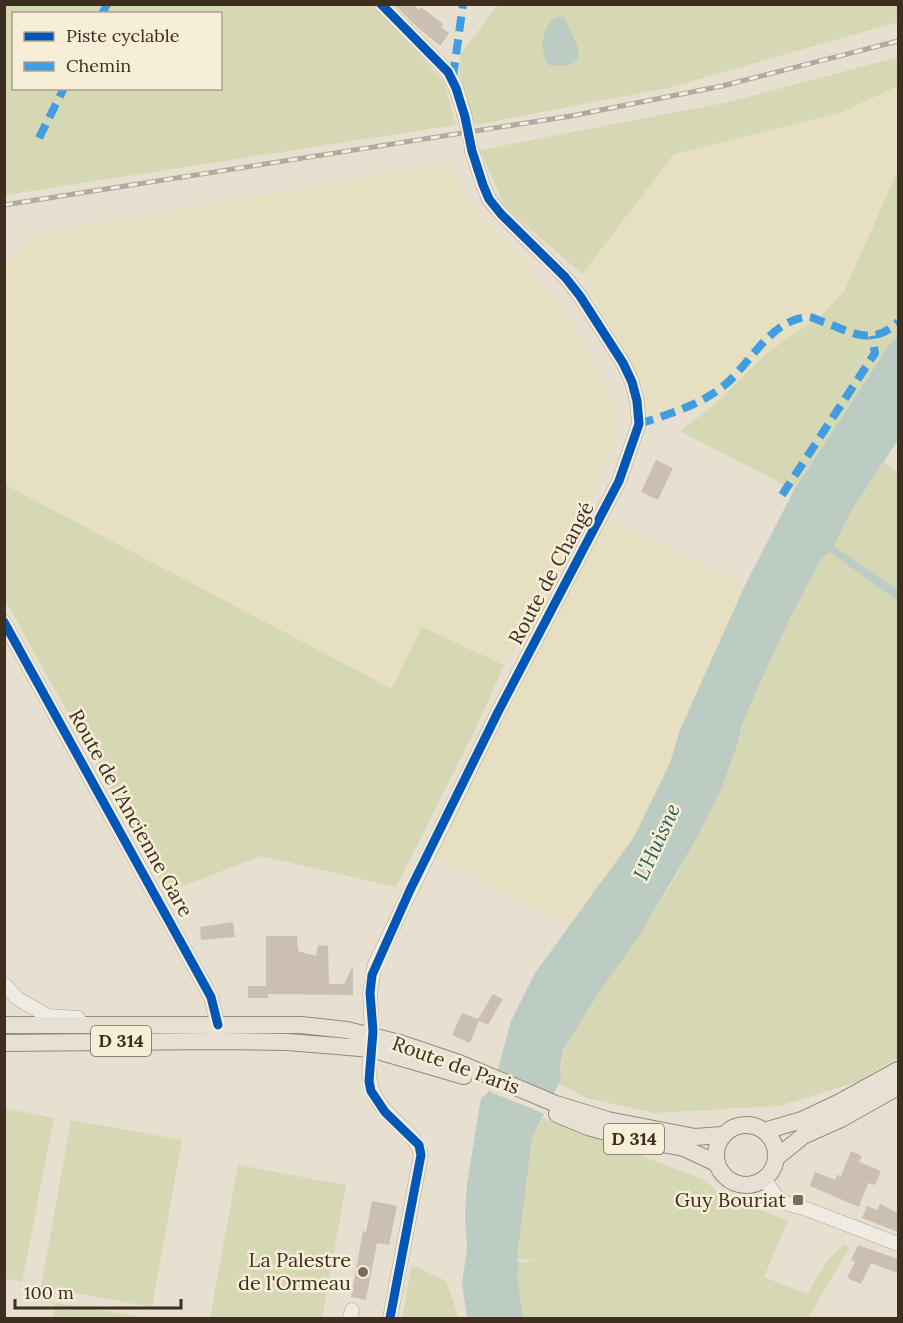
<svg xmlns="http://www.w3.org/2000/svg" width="903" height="1323" viewBox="0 0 903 1323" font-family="Lora,serif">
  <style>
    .farmland { fill: #e6dfc2 }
    .green { fill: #d6d7b3; fill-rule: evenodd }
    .water { fill: #bcccc2 }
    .pier { fill: #e7e0d1 }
    .building { fill: #cbbfb2 }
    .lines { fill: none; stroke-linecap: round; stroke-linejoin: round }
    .minor-tunnel { stroke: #c5bcae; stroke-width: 14; stroke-dasharray: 14 7; stroke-linecap: butt }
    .minor-casing { stroke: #ada599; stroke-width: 15 }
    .major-casing { stroke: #928b80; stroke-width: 18 }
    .minor { stroke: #efebe3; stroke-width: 14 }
    .major { stroke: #e6e1d4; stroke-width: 16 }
    .rail-casing { stroke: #afaaa2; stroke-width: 5 }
    .rail { stroke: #f7eed8; stroke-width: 3; stroke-dasharray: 9; stroke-linecap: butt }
    .quiet { stroke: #3f9de0; stroke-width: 8; stroke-dasharray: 15 8; stroke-linecap: butt }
    .cycleway-casing { stroke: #f7eed8; stroke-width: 13 }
    .cycleway { stroke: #0057b8; stroke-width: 9 }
    .poi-dot { fill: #786c5e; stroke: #f7eed8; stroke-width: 2 }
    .labels { text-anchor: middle; stroke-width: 5; stroke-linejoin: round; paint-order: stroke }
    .shield { fill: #f7eed8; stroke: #756857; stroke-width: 1.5 }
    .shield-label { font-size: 18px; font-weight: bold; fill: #3d2e20 }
    .street-label { font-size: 20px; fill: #3d2e20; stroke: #f7eed8 }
    .poi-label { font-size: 20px; fill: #3d2e20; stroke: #f7eed8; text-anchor: end }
    .water-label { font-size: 21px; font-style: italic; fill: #2f5d5a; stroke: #f7eed8 }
  </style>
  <rect width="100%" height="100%" fill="#e7e0d1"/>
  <path class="farmland" d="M898,86V170L845,290L822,315L768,352L715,404L654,417L645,414L639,385L623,348L582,274L674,154L842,112Z
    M452,162L466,199L550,291L604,379L622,429L549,584L504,665L422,627L392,689L5,484V270L29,236Z
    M606,518L745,585L680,730L670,763L634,837L570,927L434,857Z"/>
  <path class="green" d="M5,5H373L444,82L456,125L5,195ZM14,14H220V88H14Z
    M498,5H898V22L668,88L474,125L459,71L461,54Z
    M898,57V86L842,112L674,154L582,274L505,207L480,150L729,102Z
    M898,170V335L891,342L794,490L680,431L715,404L768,352L822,315L845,290Z
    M884,462L898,472V590L834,546L850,513Z
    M4,484L392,689L422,627L504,665L475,730L396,887L261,856L167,892L5,600Z
    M829,552L898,601V1058L857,1082L779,1106L654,1113L583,1097L559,1083L563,1050L600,991L627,953L669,888L694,843L721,790L739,740L742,724L760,683L791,616L820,561Z
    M4,1108L54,1118L22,1282L5,1278Z
    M543,1118L704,1180L722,1195L788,1221L764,1277L807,1294L828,1260L844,1245L850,1247L808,1318H523L517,1275L519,1263L538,1260L517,1259L532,1139Z
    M71,1120L182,1140L152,1307L41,1287Z
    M238,1165L346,1185L322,1318H210Z
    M412,1265L446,1281L459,1318H402Z
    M56,1303L149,1318H53Z"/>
  <path class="water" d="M557,17H563L565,19L578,48L579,56C572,67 561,67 549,65C538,52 542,24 557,17Z
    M898,335V440L850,513L834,546L898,590V601L829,552L820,561L791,616L760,683L742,724L739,740L721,790L694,843L639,936L600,991L563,1050L560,1066L561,1079L532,1139L517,1259L519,1263L517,1275L523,1318H467L462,1283L467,1249L465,1216L467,1184L481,1098L487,1094L497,1072L511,1021L535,973L634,837L670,763L680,730L745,585L794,490L891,342Z"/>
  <path class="pier" d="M496,1071L553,1094L545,1114L488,1091Z"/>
  <path class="building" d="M394,4H413L419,10L421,7L443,24L441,27L449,33L440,46L416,26Z
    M656,460L673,468L658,500L641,492Z
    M233,922L235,937L201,940L200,927Z
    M266,936H297L298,951L316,956L318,945L328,946L329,984H344L353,966V995L268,994V998H248V986H266Z
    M493,994L503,999L488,1025L479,1021L470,1043L452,1035L462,1013L478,1019Z
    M851,1151L862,1156L859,1162L881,1171L875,1185L868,1183L859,1207L810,1186L815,1172L835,1180L837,1175L841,1176Z
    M372,1201L397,1206L389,1245L377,1243L366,1300L351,1297L363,1231L366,1232Z
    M880,1204L898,1213V1232L862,1218L867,1206L877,1210Z
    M858,1245L898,1259V1273L871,1263L861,1284L847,1278L855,1262L851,1260Z"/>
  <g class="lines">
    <path class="minor-tunnel" d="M465,117L472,151"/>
    <g class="minor-casing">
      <path id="minor" d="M381,4L448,72L456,88L465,117
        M4,622L211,997L218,1025
        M4,984L18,999L48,1016L78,1018
        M372,1036L370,993L375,964L498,712L619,481L639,424L637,401L632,382L623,363L580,296L565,277L501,214L489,199L483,185L472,151
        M371,1049C364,1089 375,1102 403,1128C412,1136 418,1143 421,1155L390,1318
        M763,1180C770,1185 771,1190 776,1196C784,1204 794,1206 804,1208L898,1244
        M350,1318L352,1310"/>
    </g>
    <g class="major-casing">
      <path id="major" d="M4,1025H301L347,1030L400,1043L459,1063L556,1104L608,1120L695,1137L722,1135
        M4,1043L216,1041L287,1042L337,1046L371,1049L464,1076
        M557,1114L588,1127L625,1137L684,1148L716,1163
        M716 1155a30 30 0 1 1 60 0a30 30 0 1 1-60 0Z
        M764,1131L802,1120L840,1102L898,1070
        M776,1158L803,1136L841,1119L898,1087"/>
    </g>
    <use href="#minor" class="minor"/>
    <use href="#major" class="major"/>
    <g class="rail-casing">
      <path id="rail" d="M4,205L571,116L722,86L898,41"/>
    </g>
    <use href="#rail" class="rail"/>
    <path class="quiet" d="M102,14L107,4
      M453,77L463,4
      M39,138L64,88
      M639,424C669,414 701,405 726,384C751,362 769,323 805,317C811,316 818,320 823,322C853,332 871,347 898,322
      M782,495L875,353L872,336"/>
    <g class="cycleway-casing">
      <path id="cycleway" d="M381,4L448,72L456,88L465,117L472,151L483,185L489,199L501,214L565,277L580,296L623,363L632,382L637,401L639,424L619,481L498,712L410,890L372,975L370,993L373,1031L369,1081L371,1091L385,1112L419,1145L421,1155L390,1318
        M4,622L211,997L218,1025"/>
    </g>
    <use href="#cycleway" class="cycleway"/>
  </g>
  <g class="poi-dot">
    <rect x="792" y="1194" width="12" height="12" rx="3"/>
    <circle cx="363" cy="1272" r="6"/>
  </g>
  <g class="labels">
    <g class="shield">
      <rect x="91" y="1026" width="60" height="30" rx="4.5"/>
      <rect x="604" y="1124" width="60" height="30" rx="4.5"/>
    </g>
    <g class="shield-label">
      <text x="121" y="1047">D 314</text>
      <text x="634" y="1145">D 314</text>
    </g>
    <g class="street-label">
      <text transform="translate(551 573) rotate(-62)" y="7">Route de Changé</text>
      <text transform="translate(131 813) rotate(61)" y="7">Route de l'Ancienne Gare</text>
      <text transform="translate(456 1065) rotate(20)" y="7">Route de Paris</text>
    </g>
    <g class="poi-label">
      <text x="786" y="1207">Guy Bouriat</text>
      <text x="351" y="1267">La Palestre<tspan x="351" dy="23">de l'Ormeau</tspan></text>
    </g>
    <g class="water-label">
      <text transform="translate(657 842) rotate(-65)" y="7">L'Huisne</text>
    </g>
  </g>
  <rect width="903" height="1323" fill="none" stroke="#3d2e20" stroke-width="12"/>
  <rect x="12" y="12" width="210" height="78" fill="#f7eed8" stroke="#ada18e" stroke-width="1.5"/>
  <rect x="24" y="32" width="30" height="9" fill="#0057b8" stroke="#ada18e" stroke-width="1.5"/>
  <text x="66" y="42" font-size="18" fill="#3d2e20">Piste cyclable</text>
  <rect x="24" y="62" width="30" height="9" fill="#3f9de0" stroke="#ada18e" stroke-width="1.5"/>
  <text x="66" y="72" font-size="18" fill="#3d2e20">Chemin</text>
  <path d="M15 1299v9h166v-9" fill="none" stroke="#3d2e20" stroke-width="3"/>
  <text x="24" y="1299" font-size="18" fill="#3d2e20" stroke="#f7eed8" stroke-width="4.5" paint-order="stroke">100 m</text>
</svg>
